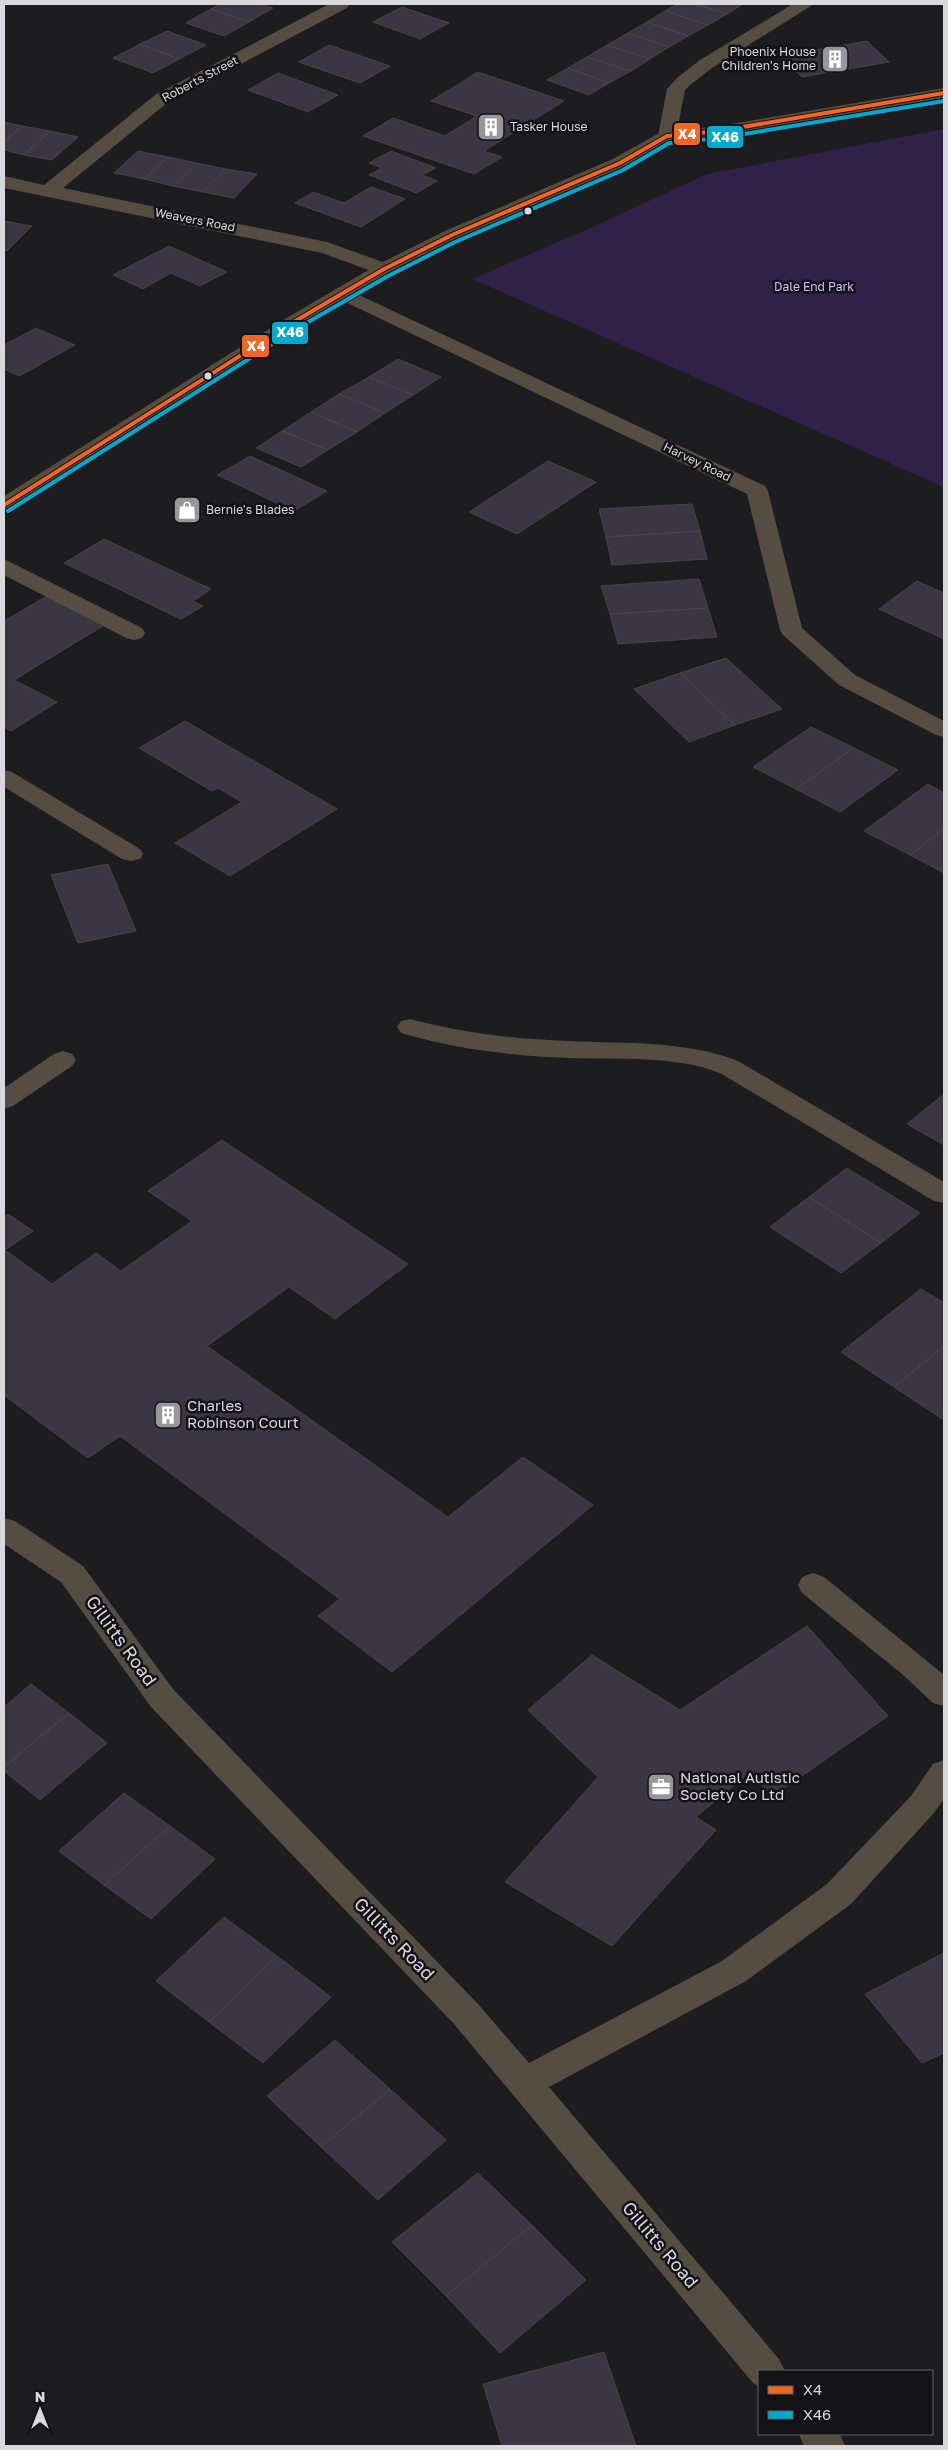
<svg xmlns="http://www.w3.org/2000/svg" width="948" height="2450" viewBox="0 0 948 2450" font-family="'Golos Text',sans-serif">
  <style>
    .green { fill: #302149 }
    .building { fill: #3a3644; stroke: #454547 }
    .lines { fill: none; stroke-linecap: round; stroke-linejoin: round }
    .minor { fill: #564d42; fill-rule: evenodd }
    .major { fill: #5a4c3b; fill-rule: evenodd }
    .bus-1-casing { stroke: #131217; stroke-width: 6 }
    .bus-2-casing { stroke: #131217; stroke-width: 6 }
    .bus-1 { stroke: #f26522; stroke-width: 4 }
    .bus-2 { stroke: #00a9ce; stroke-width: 4 }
    .bus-dot { fill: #d9d8dc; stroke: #131217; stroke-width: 2 }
    .labels { text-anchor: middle; stroke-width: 5; stroke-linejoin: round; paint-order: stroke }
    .far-poi-label { font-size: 12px; fill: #d9d8dc; stroke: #131217; text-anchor: start }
    .far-street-label { font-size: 12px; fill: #d9d8dc; stroke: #131217 }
    .far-park-label { font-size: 12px; fill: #d1bffb; stroke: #131217 }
    .poi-label { font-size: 15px; fill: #d9d8dc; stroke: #131217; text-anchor: start }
    .near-street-label { font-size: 18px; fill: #d9d8dc; stroke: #131217 }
    .line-badge { stroke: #131217; stroke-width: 2 }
    .badge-label { font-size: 14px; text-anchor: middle; font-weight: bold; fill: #fff }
  </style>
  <rect width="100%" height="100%" fill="#1d1c1f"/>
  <path class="green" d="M944,129V487L472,279L586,230L707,174Z"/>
  <path class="building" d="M221,4H260L273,8L249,22L211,9Z
    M678,4H695L727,14L708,25L665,11Z
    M695,4H743L727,14Z
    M402,7L449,23L420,39L373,22Z
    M211,9L249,22L224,36L186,23Z
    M665,11L708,25L688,36L647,22Z
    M647,22L688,36L669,47L628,33Z
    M167,31L206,45L179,59L140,44Z
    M628,33L669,47L650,59L607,45Z
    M867,41L889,62L802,77L780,56Z
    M140,44L179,59L153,73L113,58Z
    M329,45L390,66L360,83L299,62Z
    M607,45L650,59L631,71L587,57Z
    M587,57L631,71L609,83L568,68Z
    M568,68L609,83L589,95L547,80Z
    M478,72L564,101L484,151L502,157L474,174L363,136L393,118L445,136L477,116L431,101Z
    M278,73L338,95L308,112L248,90Z
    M4,122L22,126L4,142Z
    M22,126L50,131L24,155L4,150V142Z
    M50,131L78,137L52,160L24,155Z
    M138,151L168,157L144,179L114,173Z
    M391,151L436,168L422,175L437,181L416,193L369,175L382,168L369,163Z
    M168,157L196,163L173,186L144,179Z
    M196,163L226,169L203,192L173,186Z
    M226,169L257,174L234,198L203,192Z
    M371,187L405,199L361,227L295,203L313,192L344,203Z
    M4,221L32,226L7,251L4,250Z
    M169,246L227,272L200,286L171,273L143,289L113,275Z
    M36,328L75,345L19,376L4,369V345Z
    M398,359L441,377L413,395L369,377Z
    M369,377L413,395L385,413L339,394Z
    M339,394L385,413L357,432L311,412Z
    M311,412L357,432L328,450L282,431Z
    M282,431L328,450L301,467L256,448Z
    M250,456L327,491L294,511L217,475Z
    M548,461L596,482L517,534L469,512Z
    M692,504L700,531L606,537L599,509Z
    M700,531L707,559L612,565L606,537Z
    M104,539L211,589L193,601L203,606L181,619L64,563Z
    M699,579L708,608L610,614L601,586Z
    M917,581L944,593V639L879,609Z
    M49,595L106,624L14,680L57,702L11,731L4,727V621Z
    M708,608L717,637L618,644L610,614Z
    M726,658L782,709L735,725L680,673Z
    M680,673L735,725L689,742L634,689Z
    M185,721L337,809L230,876L175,843L242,802L218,788L212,791L139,748Z
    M811,727L854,748L796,789L753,767Z
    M854,748L898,770L840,812L796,789Z
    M928,784L944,793V829L910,855L864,831Z
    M944,829V873L910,855Z
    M108,864L136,931L78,943L51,875Z
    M944,1094V1145L907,1124Z
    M222,1140L408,1264L335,1319L289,1287L207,1346L448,1517L523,1457L593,1505L392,1672L318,1616L340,1599L120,1436L88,1458L4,1395V1217L8,1214L33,1231L5,1250L52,1284L96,1253L121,1271L192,1221L148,1191Z
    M847,1168L920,1213L881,1243L809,1197Z
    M809,1197L881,1243L841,1273L770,1227Z
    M921,1289L944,1303V1346L894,1387L841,1352Z
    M944,1346V1420L894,1387Z
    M807,1626L888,1716L773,1796L749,1773L696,1817L716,1830L612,1946L505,1882L598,1777L528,1710L592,1655L680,1710Z
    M31,1684L69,1713L4,1767V1707Z
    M69,1713L107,1743L40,1800L4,1771V1767Z
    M124,1793L170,1826L104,1885L59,1851Z
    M170,1826L215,1859L151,1919L104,1885Z
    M224,1917L277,1956L209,2022L156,1981Z
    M944,1953V2053L922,2063L865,1994Z
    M277,1956L331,1997L263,2063L209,2022Z
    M335,2040L390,2089L321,2147L267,2096Z
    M390,2089L446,2140L378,2200L321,2147Z
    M478,2173L532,2225L446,2296L392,2242Z
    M532,2225L586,2280L500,2353L446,2296Z
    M604,2352L636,2446H502L483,2384Z"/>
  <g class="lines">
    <path class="minor" d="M329,4H350L347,8L167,103L63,188L327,242L391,265L394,269L391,273H377L322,253L4,188V176L44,185L155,95Z
      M793,4H814L712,68L690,85L685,90L676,136L673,140H661L658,136L667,89L678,77L700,60Z
      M342,287L765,486L768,491L802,628L855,675L944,721V737L936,735L839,685L783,635L780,630L747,494L335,297L332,293L335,289Z
      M4,559L142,628L145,633L142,638L134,640L126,638L4,575Z
      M4,770L12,772L140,849L143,854L140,859L131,861L122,859L4,787Z
      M410,1019C463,1033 514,1039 568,1041C625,1044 684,1040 738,1061L944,1182V1203L934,1201L720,1073C674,1055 618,1060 569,1058C511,1056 457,1049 401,1033L397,1027L401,1021Z
      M63,1051L72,1054L76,1060L72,1066L13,1106L4,1109V1088L54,1054Z
      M4,1518L15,1521L83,1566L173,1689L478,2004L529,2063L722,1961L827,1884L911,1796L933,1764L944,1760V1799L933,1814L851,1904L746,1981L549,2087L779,2359L785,2371H759V2386L753,2383L454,2024L151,1707L61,1582L4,1544Z
      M813,1573L824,1577L944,1675V1706L933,1703L902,1674L802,1593L798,1585L802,1577Z
      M799,2434H840L845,2446H804Z"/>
    <path class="major" d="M944,88V98L719,136L671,141L627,167L459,239L391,273L299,327L12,510L4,511V496L285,319L377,265L445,231L613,159L661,132L719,126Z"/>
    <g class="bus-1-casing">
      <path id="bus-1" d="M4,505L292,323L384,269L452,235L620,163L667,136L719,131L944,93"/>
    </g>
    <g class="bus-2-casing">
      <path id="bus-2" d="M8,511L296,329L388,276L455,242L623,170L669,143L720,138L944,101"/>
    </g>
    <use href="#bus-1" class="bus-1"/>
    <use href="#bus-2" class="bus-2"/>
  </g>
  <defs>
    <g id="building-square" transform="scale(1.4375)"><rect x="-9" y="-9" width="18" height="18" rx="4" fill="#97969a" stroke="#131217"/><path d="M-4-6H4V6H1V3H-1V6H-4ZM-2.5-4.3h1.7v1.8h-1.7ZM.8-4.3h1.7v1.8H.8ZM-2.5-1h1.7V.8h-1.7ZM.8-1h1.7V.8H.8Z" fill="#fff"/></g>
    <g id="shop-square" transform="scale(1.4375)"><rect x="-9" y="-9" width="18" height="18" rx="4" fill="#97969a" stroke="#131217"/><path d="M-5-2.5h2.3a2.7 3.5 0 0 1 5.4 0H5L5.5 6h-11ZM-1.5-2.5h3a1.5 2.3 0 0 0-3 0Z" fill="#fff"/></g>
    <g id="office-square" transform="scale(1.4375)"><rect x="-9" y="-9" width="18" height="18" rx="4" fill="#97969a" stroke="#131217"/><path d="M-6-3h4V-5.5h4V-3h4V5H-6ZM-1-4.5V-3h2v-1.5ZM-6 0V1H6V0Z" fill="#fff"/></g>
  </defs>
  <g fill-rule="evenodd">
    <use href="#building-square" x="835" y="59"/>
    <use href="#building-square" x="491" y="127"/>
    <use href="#shop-square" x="187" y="510"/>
    <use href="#building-square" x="168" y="1415"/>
    <use href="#office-square" x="661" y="1787"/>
  </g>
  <g class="bus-dot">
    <circle cx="528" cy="211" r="4.5"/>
    <circle cx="208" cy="376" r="4.5"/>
  </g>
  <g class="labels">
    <g class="far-poi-label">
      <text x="816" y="56" text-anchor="end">Phoenix House<tspan x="816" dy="14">Children's Home</tspan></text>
      <text x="510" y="131">Tasker House</text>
      <text x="206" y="514">Bernie's Blades</text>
    </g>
    <g class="far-street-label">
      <text transform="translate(200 79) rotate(-28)" y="4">Roberts Street</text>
      <text transform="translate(195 220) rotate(11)" y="4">Weavers Road</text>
      <text transform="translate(697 462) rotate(26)" y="4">Harvey Road</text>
    </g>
    <g class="far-park-label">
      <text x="814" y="291">Dale End Park</text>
    </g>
    <g class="poi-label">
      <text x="187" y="1411">Charles<tspan x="187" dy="17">Robinson Court</tspan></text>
      <text x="680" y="1783">National Autistic<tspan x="680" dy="17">Society Co Ltd</tspan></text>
    </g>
    <g class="near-street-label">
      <text transform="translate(121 1641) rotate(54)" y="6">Gillitts Road</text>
      <text transform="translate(394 1939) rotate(46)" y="6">Gillitts Road</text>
      <text transform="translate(660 2245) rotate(50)" y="6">Gillitts Road</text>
    </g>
  </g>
  <g class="line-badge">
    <rect x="673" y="122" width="28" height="24" rx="5" fill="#f26522"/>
    <rect x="706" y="125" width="38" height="24" rx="5" fill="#00a9ce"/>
    <rect x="271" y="321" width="38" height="24" rx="5" fill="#00a9ce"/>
    <rect x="241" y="334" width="29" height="24" rx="5" fill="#f26522"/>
  </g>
  <g class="badge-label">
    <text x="687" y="139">X4</text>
    <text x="725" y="142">X46</text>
    <text x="290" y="337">X46</text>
    <text x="256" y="351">X4</text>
  </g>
  <rect width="948" height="2450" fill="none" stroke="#d9d8dc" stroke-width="10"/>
  <rect x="758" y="2370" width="175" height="65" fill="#131217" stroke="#626166"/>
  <rect x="768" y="2386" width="25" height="8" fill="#f26522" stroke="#626166"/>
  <text x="803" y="2395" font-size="15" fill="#d9d8dc">X4</text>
  <rect x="768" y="2411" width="25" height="8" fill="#00a9ce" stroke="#626166"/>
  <text x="803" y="2420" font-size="15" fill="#d9d8dc">X46</text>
  <g transform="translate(40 2410)" stroke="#131217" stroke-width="4" paint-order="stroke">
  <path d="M0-4L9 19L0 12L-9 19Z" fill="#d9d8dc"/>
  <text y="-8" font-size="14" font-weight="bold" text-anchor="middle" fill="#d9d8dc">N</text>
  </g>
</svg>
